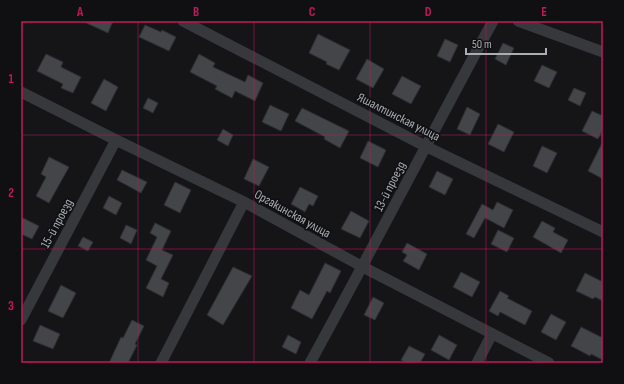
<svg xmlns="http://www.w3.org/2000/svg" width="624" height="384" viewBox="0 0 624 384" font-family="'Sofia Sans Condensed',sans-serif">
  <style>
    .building { fill: #444549; stroke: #2f2f32 }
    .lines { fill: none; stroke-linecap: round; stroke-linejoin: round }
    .minor { stroke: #37383b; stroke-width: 11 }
    .grid { fill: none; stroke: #c2185b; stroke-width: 1; stroke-opacity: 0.55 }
    .labels { text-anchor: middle; stroke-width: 3.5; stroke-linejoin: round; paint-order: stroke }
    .street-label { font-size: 13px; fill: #a9adb5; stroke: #101012 }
    .neatline { fill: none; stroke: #c2185b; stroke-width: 1.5 }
    .grid-label { font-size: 13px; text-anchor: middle; font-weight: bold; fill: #c2185b }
  </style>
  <rect width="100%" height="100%" fill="#151517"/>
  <path class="building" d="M82,21H113L108,33Z
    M145,25L161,32L162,30L176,37L169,51L139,37Z
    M318,34L350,50L339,70L326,64L327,62L309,53Z
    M445,39L458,45L450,62L437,56Z
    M503,43L514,48L506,65L495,59Z
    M46,54L63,62L61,67L81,77L73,93L61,88L63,84L37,71Z
    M199,54L215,63L213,67L245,82L248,75L263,83L255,101L235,91L232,98L215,89L217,86L190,72Z
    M367,59L384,69L373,88L356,79Z
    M542,65L557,72L549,88L534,81Z
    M402,76L421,86L411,104L392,94Z
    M104,79L118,87L106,111L91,103Z
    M574,88L586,93L580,106L568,100Z
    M148,98L158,103L153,113L143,108Z
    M270,105L289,114L281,131L262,122Z
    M467,107L480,114L470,135L457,129Z
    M302,108L349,131L340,148L324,139L325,137L295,121Z
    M592,111L603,116V129L598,139L582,131Z
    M498,124L514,132L504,152L488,144Z
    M223,129L233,135L228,146L217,140Z
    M368,141L386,150L378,167L360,158Z
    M603,141V179L588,171Z
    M542,146L557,153L547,173L533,166Z
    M49,157L69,167L49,203L36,196L46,177L41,174Z
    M253,159L269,167L259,186L244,179Z
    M122,170L147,182L141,193L117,180Z
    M437,171L453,179L445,195L429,187Z
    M175,182L191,190L180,213L164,205Z
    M300,187L318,196L313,206L309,204L305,212L291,204Z
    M109,196L122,203L116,215L103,208Z
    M497,202L513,210L504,228L485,218L474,238L466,234L482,204L493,210Z
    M351,211L369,221L360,238L341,229Z
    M21,217L39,226L32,239L21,234Z
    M542,221L555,228L553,232L568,240L561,253L533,237Z
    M155,223L171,231L162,250L173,255L161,279L169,283L163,297L146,288L157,266L146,260L157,237L150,233Z
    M126,225L137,230L131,244L120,238Z
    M498,230L514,238L507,252L491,244Z
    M83,237L93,242L88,251L78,246Z
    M407,243L427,254L419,270L403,261L407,255L402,252Z
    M325,263L341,271L330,293L327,291L312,319L291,308L300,290L309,295Z
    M233,267L252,276L223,325L207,315Z
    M461,272L480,282L472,297L453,287Z
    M585,273L603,282V301L595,297L593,299L576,291Z
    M61,285L76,293L63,318L48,311Z
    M500,291L509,296L507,298L532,311L525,325L500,312L498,316L489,311Z
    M373,297L384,303L375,320L364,315Z
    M551,314L566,322L556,340L541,332Z
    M132,320L144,326L135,344L137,345L128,363H109L121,337L123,338Z
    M40,325L60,334L53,349L33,341Z
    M581,327L603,338V360L591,354L590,356L571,346Z
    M288,335L301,342L296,354L282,347Z
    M439,335L457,345L449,360L431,350Z
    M409,346L425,354L420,363H406L401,360Z"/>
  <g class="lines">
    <path class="minor" d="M183,21L425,146L603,232
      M518,21L603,52
      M21,92L116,140L244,202L363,267L549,363
      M21,320L116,140
      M161,363L244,202
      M310,363C372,250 431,135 493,21
      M477,363L492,334"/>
  </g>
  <path class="grid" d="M138,21V363M254,21V363M370,21V363M486,21V363M21,135H603M21,249H603"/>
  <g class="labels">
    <g class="street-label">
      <text transform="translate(399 116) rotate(27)" y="5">Яшалтинская улица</text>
      <text transform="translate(389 186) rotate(-63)" y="5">13-й проезд</text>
      <text transform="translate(293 213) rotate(29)" y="5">Оргакинская улица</text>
      <text transform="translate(56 223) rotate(-62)" y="5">15-й проезд</text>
    </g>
  </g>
  <rect width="624" height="384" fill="none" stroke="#101012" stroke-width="44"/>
  <path d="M466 48v6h80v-6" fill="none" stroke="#a9adb5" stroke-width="2"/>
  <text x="472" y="48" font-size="12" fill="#a9adb5" stroke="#101012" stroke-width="3" paint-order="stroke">50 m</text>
  <rect x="22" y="22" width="580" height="340" class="neatline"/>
  <g class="grid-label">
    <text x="80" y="16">A</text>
    <text x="196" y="16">B</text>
    <text x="312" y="16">C</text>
    <text x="428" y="16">D</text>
    <text x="544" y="16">E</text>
    <text x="11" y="83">1</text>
    <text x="11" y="197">2</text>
    <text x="11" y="310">3</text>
  </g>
</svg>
